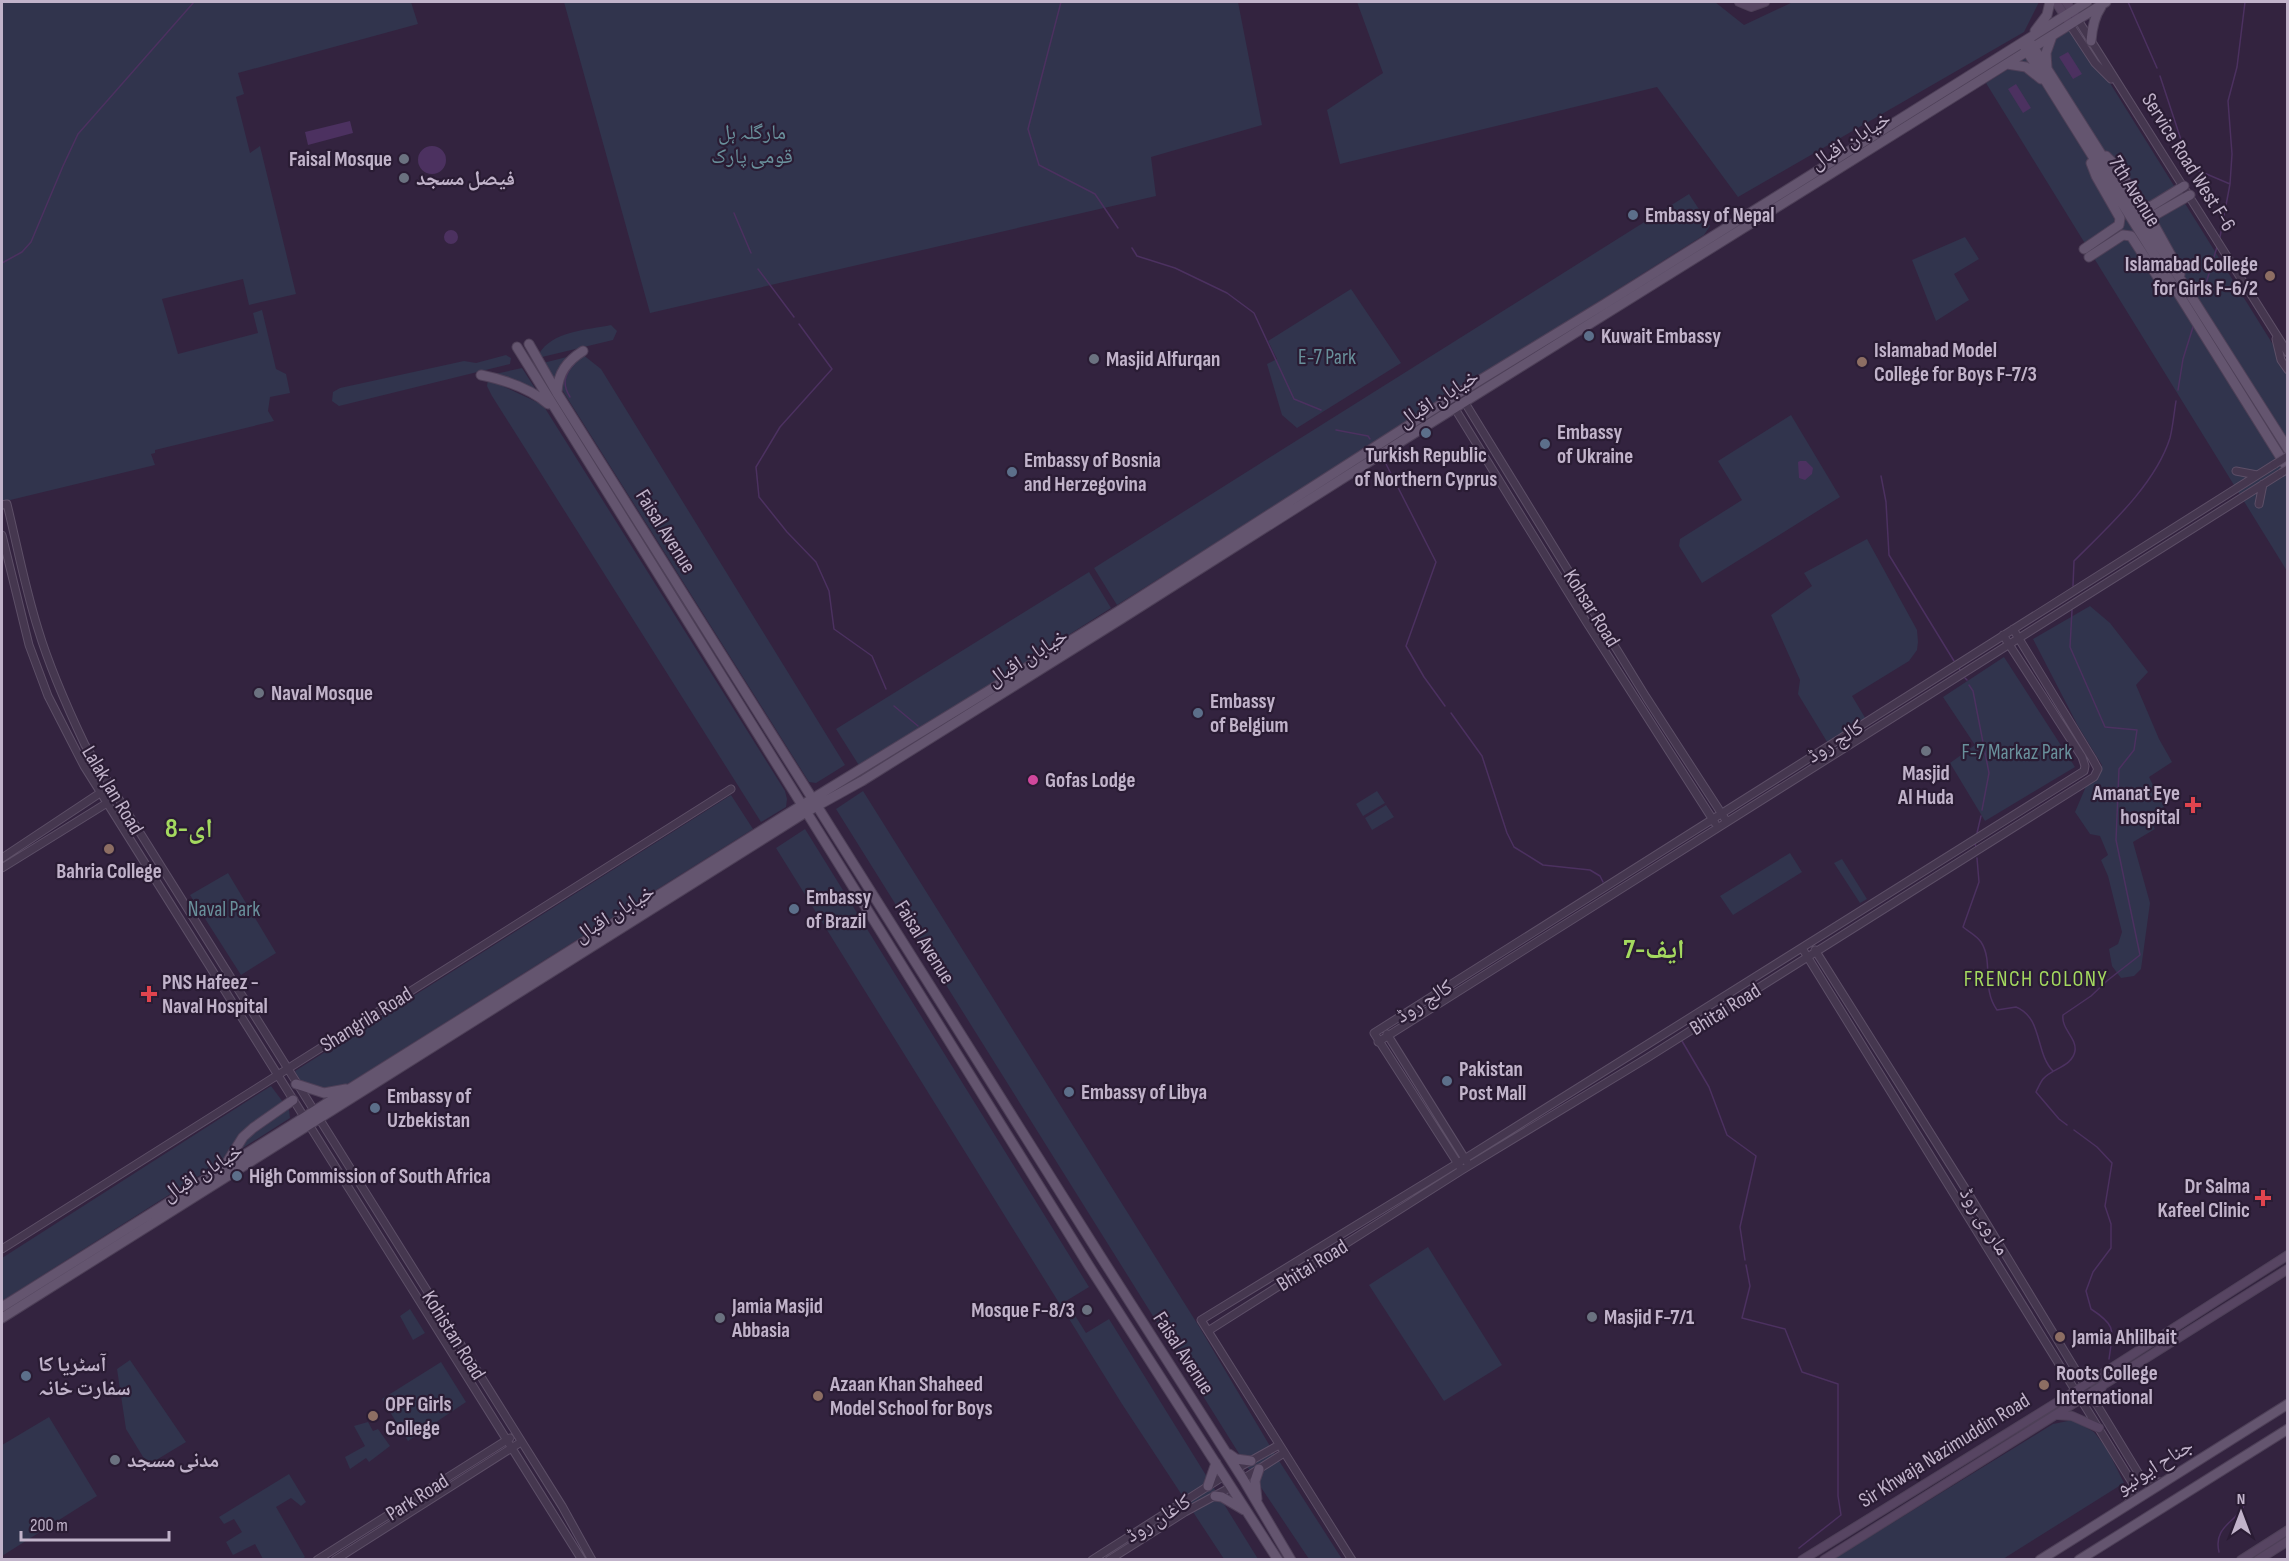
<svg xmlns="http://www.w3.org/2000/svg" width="2289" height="1561" viewBox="0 0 2289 1561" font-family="'Sofia Sans Condensed','Noto Naskh Arabic',sans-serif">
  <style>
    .green { fill: #31344d }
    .water { fill: #4c3160 }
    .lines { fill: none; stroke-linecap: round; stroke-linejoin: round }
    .stream { stroke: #4c3160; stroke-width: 1.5 }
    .tertiary-casing { stroke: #5d4f67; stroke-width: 9 }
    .secondary-casing { stroke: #4e4058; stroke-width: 10 }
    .primary-casing { stroke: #4e4058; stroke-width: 11 }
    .tertiary { stroke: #45374f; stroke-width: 7 }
    .secondary { stroke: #574562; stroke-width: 8 }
    .primary { stroke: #64556f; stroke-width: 9 }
    .tertiary-bridge-casing { stroke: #5d4f67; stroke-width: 9; stroke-linecap: butt }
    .tertiary-bridge { stroke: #45374f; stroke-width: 7 }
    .worship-dot { fill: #6b7280; stroke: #2a1c34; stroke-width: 2 }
    .service-dot { fill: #5c6f8a; stroke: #2a1c34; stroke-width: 2 }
    .education-dot { fill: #8d6e63; stroke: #2a1c34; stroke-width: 2 }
    .hotel-dot { fill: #d1479c; stroke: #2a1c34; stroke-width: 2 }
    .health-dot { fill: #e0444e; stroke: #2a1c34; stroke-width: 2 }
    .labels { text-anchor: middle; stroke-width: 4.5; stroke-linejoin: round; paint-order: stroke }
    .park-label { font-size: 21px; fill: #69909b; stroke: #2a1c34 }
    .street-label { font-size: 21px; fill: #c1b3ca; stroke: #2a1c34 }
    .poi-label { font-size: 21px; font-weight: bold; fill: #c1b3ca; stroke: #2a1c34; text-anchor: start }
    .neighbourhood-label { font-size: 22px; letter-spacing: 1.5px; fill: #a4d95f; stroke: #2a1c34 }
    .district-label { font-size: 27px; font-weight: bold; fill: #a4d95f; stroke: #2a1c34 }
  </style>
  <rect width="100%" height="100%" fill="#33233f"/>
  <path class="green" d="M2,2H411L418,24L238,73L244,94L236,97L250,153L260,146L296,294L249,305L243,279L162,299L178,354L258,333L253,313L262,310L276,369L286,374L290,393L270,397L268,411L274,421L155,450V453L151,454L155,465L2,502Z
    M564,2H1238L1262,125L1151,157L1156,196L650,313Z
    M1357,2H1715L1744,25L1793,2H2039L2024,32L1738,197L1657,87L1340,164L1327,110L1383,73Z
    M2075,27L2287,367V571L1986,83Z
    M1689,194L1710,226L1704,235L1117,605L1094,568Z
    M1965,237L1979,259L1954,274L1969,300L1936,321L1912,260Z
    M1351,289L1401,363L1297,428L1282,415L1267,364L1277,359L1268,341Z
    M611,325L617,331L613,340L542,357L539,354C552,331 587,330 611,325Z
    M582,354L601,369L845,765L816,783L809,782L561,388L563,374Z
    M506,355L511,358L510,364L339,406L332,401L333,392L340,388L464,361L476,363Z
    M571,356L555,382L543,363Z
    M522,368L540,396L495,374Z
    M488,379L543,405L785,791L787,799L786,807L761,822L492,396L487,386Z
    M1791,415L1840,497L1702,583L1679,546L1680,539L1742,500L1718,461Z
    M1867,539L1917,630L1918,642L1917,650L1909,661L1852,696L1867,721L1829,745L1798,694L1800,680L1771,615L1812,586L1804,573Z
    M1089,572L1111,608L860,767L836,729Z
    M2090,606L2110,623L2148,672L2136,685L2159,739L2172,762L2149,777L2164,807L2148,816L2155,829L2133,842L2150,903L2141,969L2134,976L2121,978L2112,966L2109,949L2118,944L2122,932L2108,876L2101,860L2108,855L2100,836L2090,834L2075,812L2087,784L2099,775L2102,765L2078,726L2033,639Z
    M2004,657L2075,767L1985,821L1950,763L1975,745L1943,697Z
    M863,791L1200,1328L1274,1453L1342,1559H1309L1248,1468L836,809Z
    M1377,791L1385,803L1363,816L1356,804Z
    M731,795L753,829L346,1085C334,1088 314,1093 303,1083C300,1081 297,1075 295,1071Z
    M1386,805L1394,817L1372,830L1365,818Z
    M805,829L1089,1287L1066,1301L1086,1333L1109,1319L1258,1559H1224L1122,1404L776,848Z
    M1790,853L1802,872L1733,915L1720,896Z
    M1842,859L1867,899L1860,903L1834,863Z
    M228,873L276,953L241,975L190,895Z
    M271,1086L289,1110L290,1118L2,1301V1258Z
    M1428,1247L1502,1365L1444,1401L1369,1285Z
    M410,1309L425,1333L413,1340L400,1316Z
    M130,1360L186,1442L148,1465L126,1429L117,1369Z
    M441,1362L466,1402L408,1441L382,1399Z
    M49,1417L97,1496L2,1556V1445Z
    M2073,1420L2094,1432L2107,1449L2124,1483L2003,1559L1832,1560L2053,1424Z
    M368,1422L373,1431L378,1429L390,1446L369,1462L366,1458L350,1469L345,1457L365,1446L354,1426Z
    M289,1474L306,1502L301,1506L291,1498L276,1507L305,1557L302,1559H263L255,1544L233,1555L226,1542L242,1532L234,1519L224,1524L219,1517Z"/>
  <path class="water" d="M2068,52L2082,74L2073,79L2059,57Z
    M2016,84L2031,108L2023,113L2008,89Z
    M350,121L353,133L308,145L305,132Z
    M418 160a14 14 0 1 1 28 0a14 14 0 1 1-28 0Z
    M444 237a7 7 0 1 1 14 0a7 7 0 1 1-14 0Z
    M1800,461H1806L1813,468L1812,474L1805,480L1799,478L1798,462Z"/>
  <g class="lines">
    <path class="stream" d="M1061,2L1028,129L1039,165L1095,194L1118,228
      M2128,2L2157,68
      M2160,76L2190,167L2230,184L2220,237
      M2230,184L2232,154L2228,101L2237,67L2245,2
      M734,213L751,253
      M1132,248L1137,256L1175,268L1227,293L1254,313L1294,399L1321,410
      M2,263L22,252L31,242L63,166L78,134L194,2
      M758,269L794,317
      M2204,290L2217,247
      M799,324L832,369L780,427L756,467L759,497L787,532L816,562L829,591L834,629L872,656L886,689
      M2178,390L2183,359L2193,327
      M570,397C562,384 564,375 574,364
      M1336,430L1368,436L1370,439
      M1385,462L1436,562L1406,646L1424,677L1445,706
      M1881,476L1886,502L1889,555L1954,661
      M2073,586L2074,561C2108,527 2155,485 2170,438C2173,426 2174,413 2176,401
      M1959,668L1960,670
      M1965,678L1967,680
      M1969,685L1973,691L1989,773L1982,810
      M894,706L918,726
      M1451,713L1482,756L1507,833L1514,847L1543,865L1590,870L1600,876L1603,882
      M1977,833L1981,816
      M1975,844L1976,847
      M1977,858L1979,882L1963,927C1969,932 1976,935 1981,942C1994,962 1981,988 1997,1010L2016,1007C2043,1018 2035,1053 2053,1071
      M1682,1041L1709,1087L1727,1135L1756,1156L1740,1227L1745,1260
      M2036,1092C2038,1088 2040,1083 2043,1079C2052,1068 2072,1067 2075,1051C2077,1038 2061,1029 2063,1015L2091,996L2108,980L2140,955L2116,840L2119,769L2134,750L2137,730L2105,727L2070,647L2072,610
      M2036,1092L2059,1119L2067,1125
      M2074,1130L2097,1147L2112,1163L2105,1206L2111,1224V1248L2093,1272L2086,1291L2091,1309C2117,1326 2113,1330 2109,1359
      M1746,1265L1750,1286L1742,1318L1785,1329L1802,1372L1838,1384V1496L1841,1515L1799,1548
      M2219,1552C2212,1523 2243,1521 2246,1499"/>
    <g class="tertiary-casing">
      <path id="tertiary" d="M2078,20L2288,353
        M2070,25L2095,63L2111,79
        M2276,339L2281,360L2288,370
        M1459,393L1646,697L1727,822
        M1449,399L1587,623L1715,823
        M2236,471L2257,475
        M2259,504L2263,484
        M2,505L7,504C17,545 25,588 38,629C50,669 67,707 85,745L562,1506L592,1560
        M2,535L29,645L48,696L84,766L582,1560
        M2,858L100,793
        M2,868L107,803
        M1802,948L2133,1484L2134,1490L2129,1502
        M1815,950L1968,1193L2142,1479L2149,1484L2160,1482
        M1387,1034L1467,1162
        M1378,1042L2281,473
        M1462,1170L1374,1033L2275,464
        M2,1249L731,789
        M1208,1331L1462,1170L1647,1058L2094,777L2098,769L2092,758L2013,629
        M1236,1469L1279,1445
        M1243,1479L1284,1453
        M317,1560L510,1438
        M335,1560L521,1442
        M1092,1560L1224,1476
        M1109,1560L1185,1512L1231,1487
        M1352,1560L1201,1320L1458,1163L2084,771L2085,766L2082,757L2003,635"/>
    </g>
    <g class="secondary-casing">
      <path id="secondary" d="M1739,2L1751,7L1765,2
        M2056,2L2068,21
        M2066,2L2075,15
        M2097,1403V1393L2102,1387
        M2058,1415L2072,1416L2099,1428
        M1802,1560L2077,1390L2288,1255
        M1824,1560L2288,1269
        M2241,1560L2288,1530
        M2258,1560L2288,1541"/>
    </g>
    <g class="primary-casing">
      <path id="primary" d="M2035,31L2047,15L2050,2
        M2091,41C2092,28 2094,17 2101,7
        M2030,42L2288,449
        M2025,48L2288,469
        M2007,64L2026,67L2041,79
        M2047,68L2046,53L2052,36
        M2106,156L2116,166L2142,205L2150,207L2184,186
        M2084,249L2119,225L2120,218L2096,176L2091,163
        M2089,257L2123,235L2131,236L2159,279L2173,288
        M2180,274L2178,268L2153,223L2155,215L2190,195
        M529,344L557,393L1101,1257L1243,1479L1291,1560
        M517,347L1089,1266L1278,1560
        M481,375C505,380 530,388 548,404
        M557,392C558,373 567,361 583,351
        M296,1084L324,1093L346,1089
        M226,1164L243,1137L253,1128L293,1100
        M2,1307L786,815L1117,612L1459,393L1603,305L2087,2
        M2,1318L806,812L862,781L1121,619L1405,439L2106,2
        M1229,1454L1236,1459L1251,1461
        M1208,1486L1216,1463
        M1215,1496L1222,1497L1244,1510
        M1257,1499L1255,1481L1259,1469
        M2040,1560L2288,1404
        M2079,1560L2288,1429"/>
    </g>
    <use href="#tertiary" class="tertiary"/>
    <use href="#secondary" class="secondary"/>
    <use href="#primary" class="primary"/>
    <g class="tertiary-bridge-casing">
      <path id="tertiary-bridge" d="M2275,464L2288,456
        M2281,473L2288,469"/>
    </g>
    <use href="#tertiary-bridge" class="tertiary-bridge"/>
  </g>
  <g class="worship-dot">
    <circle cx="404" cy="159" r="6"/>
    <circle cx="404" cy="178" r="6"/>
    <circle cx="1094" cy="359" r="6"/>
    <circle cx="259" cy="693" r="6"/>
    <circle cx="1926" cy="751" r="6"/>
    <circle cx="1087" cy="1310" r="6"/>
    <circle cx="1592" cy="1317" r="6"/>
    <circle cx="720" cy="1318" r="6"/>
    <circle cx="115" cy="1460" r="6"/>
  </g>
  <g class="service-dot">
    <circle cx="1633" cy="215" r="6"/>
    <circle cx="1589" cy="336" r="6"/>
    <circle cx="1426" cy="433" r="6"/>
    <circle cx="1545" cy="444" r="6"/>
    <circle cx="1012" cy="472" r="6"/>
    <circle cx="1198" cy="713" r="6"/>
    <circle cx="794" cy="909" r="6"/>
    <circle cx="1447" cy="1081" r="6"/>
    <circle cx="1069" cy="1092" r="6"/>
    <circle cx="375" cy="1108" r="6"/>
    <circle cx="237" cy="1176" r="6"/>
    <circle cx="26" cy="1376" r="6"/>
  </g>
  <g class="education-dot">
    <circle cx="2270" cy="276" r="6"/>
    <circle cx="1862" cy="362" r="6"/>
    <circle cx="109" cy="849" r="6"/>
    <circle cx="2060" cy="1337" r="6"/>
    <circle cx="2044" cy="1385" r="6"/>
    <circle cx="818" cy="1396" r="6"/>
    <circle cx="373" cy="1416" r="6"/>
  </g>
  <circle class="hotel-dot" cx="1033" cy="780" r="6"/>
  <g class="health-dot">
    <path d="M2190 796h6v6h6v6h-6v6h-6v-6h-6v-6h6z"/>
    <path d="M146 985h6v6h6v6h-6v6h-6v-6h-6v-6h6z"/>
    <path d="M2260 1189h6v6h6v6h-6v6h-6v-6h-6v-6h6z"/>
  </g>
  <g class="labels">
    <g class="park-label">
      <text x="752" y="139">مارگلہ ہل<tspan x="752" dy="24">قومی پارک</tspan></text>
      <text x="1327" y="364">E-7 Park</text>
      <text x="2017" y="759">F-7 Markaz Park</text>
      <text x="224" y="916">Naval Park</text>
    </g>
    <g class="street-label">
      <text transform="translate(1850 140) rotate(-32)" y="7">خیابان اقبال</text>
      <text transform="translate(2189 162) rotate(58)" y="7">Service Road West F-6</text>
      <text transform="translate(2135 191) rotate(58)" y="7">7th Avenue</text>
      <text transform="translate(1438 398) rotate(-32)" y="7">خیابان اقبال</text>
      <text transform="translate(666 531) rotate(58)" y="7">Faisal Avenue</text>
      <text transform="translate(1592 608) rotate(58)" y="7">Kohsar Road</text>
      <text transform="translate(1027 657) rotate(-32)" y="7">خیابان اقبال</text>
      <text transform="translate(1835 741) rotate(-32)" y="7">کالج روڈ</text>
      <text transform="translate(113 790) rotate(59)" y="7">Lalak Jan Road</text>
      <text transform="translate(614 913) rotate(-32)" y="7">خیابان اقبال</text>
      <text transform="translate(925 942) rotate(58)" y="7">Faisal Avenue</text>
      <text transform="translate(1424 1001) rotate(-32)" y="7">کالج روڈ</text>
      <text transform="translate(1725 1009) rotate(-32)" y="7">Bhitai Road</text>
      <text transform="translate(366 1019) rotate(-32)" y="7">Shangrila Road</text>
      <text transform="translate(202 1172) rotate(-32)" y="7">خیابان اقبال</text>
      <text transform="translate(1985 1221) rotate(58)" y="7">ماروی روڈ</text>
      <text transform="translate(1312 1265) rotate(-32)" y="7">Bhitai Road</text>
      <text transform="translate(454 1335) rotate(58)" y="7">Kohistan Road</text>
      <text transform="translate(1184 1353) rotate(57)" y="7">Faisal Avenue</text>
      <text transform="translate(1944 1450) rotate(-32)" y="7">Sir Khwaja Nazimuddin Road</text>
      <text transform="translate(2154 1466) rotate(-32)" y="7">جناح ایونیو</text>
      <text transform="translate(417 1497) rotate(-32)" y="7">Park Road</text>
      <text transform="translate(1158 1518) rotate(-32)" y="7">کاغان روڈ</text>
    </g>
    <g class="poi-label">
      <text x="392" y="166" text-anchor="end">Faisal Mosque</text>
      <text x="416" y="185">فیصل مسجد</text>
      <text x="1645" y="222">Embassy of Nepal</text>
      <text x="2258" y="271" text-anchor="end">Islamabad College<tspan x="2258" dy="24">for Girls F-6/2</tspan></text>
      <text x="1601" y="343">Kuwait Embassy</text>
      <text x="1874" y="357">Islamabad Model<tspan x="1874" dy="24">College for Boys F-7/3</tspan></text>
      <text x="1106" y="366">Masjid Alfurqan</text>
      <text x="1557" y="439">Embassy<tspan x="1557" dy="24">of Ukraine</tspan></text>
      <text x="1426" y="462" text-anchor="middle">Turkish Republic<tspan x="1426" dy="24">of Northern Cyprus</tspan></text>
      <text x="1024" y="467">Embassy of Bosnia<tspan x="1024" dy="24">and Herzegovina</tspan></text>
      <text x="271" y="700">Naval Mosque</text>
      <text x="1210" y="708">Embassy<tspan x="1210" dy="24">of Belgium</tspan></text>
      <text x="1926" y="780" text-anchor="middle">Masjid<tspan x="1926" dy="24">Al Huda</tspan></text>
      <text x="1045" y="787">Gofas Lodge</text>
      <text x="2180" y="800" text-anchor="end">Amanat Eye<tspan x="2180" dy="24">hospital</tspan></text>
      <text x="109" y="878" text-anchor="middle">Bahria College</text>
      <text x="806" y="904">Embassy<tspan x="806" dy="24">of Brazil</tspan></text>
      <text x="162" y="989">PNS Hafeez -<tspan x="162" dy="24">Naval Hospital</tspan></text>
      <text x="1459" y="1076">Pakistan<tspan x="1459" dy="24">Post Mall</tspan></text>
      <text x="1081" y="1099">Embassy of Libya</text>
      <text x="387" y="1103">Embassy of<tspan x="387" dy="24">Uzbekistan</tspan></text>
      <text x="249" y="1183">High Commission of South Africa</text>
      <text x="2250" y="1193" text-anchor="end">Dr Salma<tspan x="2250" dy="24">Kafeel Clinic</tspan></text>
      <text x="732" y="1313">Jamia Masjid<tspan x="732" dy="24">Abbasia</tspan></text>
      <text x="1075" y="1317" text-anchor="end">Mosque F-8/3</text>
      <text x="1604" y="1324">Masjid F-7/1</text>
      <text x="2072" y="1344">Jamia Ahlilbait</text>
      <text x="38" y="1371">آسٹریا کا<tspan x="38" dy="24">سفارت خانہ</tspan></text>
      <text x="2056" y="1380">Roots College<tspan x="2056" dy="24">International</tspan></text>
      <text x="830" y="1391">Azaan Khan Shaheed<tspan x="830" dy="24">Model School for Boys</tspan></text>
      <text x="385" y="1411">OPF Girls<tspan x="385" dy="24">College</tspan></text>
      <text x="127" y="1467">مدنی مسجد</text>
    </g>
    <g class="neighbourhood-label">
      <text x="2036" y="986">FRENCH COLONY</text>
    </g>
    <g class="district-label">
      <text x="189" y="837">ای-8</text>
      <text x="1654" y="958">ایف-7</text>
    </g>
  </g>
  <rect width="2289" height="1561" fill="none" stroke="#c1b3ca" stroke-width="6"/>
  <g transform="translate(2241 1513)" stroke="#2a1c34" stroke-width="4.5" paint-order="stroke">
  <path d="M0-4.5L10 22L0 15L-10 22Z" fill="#c1b3ca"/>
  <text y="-9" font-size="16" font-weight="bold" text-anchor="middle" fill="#c1b3ca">N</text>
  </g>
  <path d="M21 1531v9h148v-9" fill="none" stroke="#c1b3ca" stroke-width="3"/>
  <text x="30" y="1531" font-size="18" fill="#c1b3ca" stroke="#2a1c34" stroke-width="4.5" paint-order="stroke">200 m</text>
</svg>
